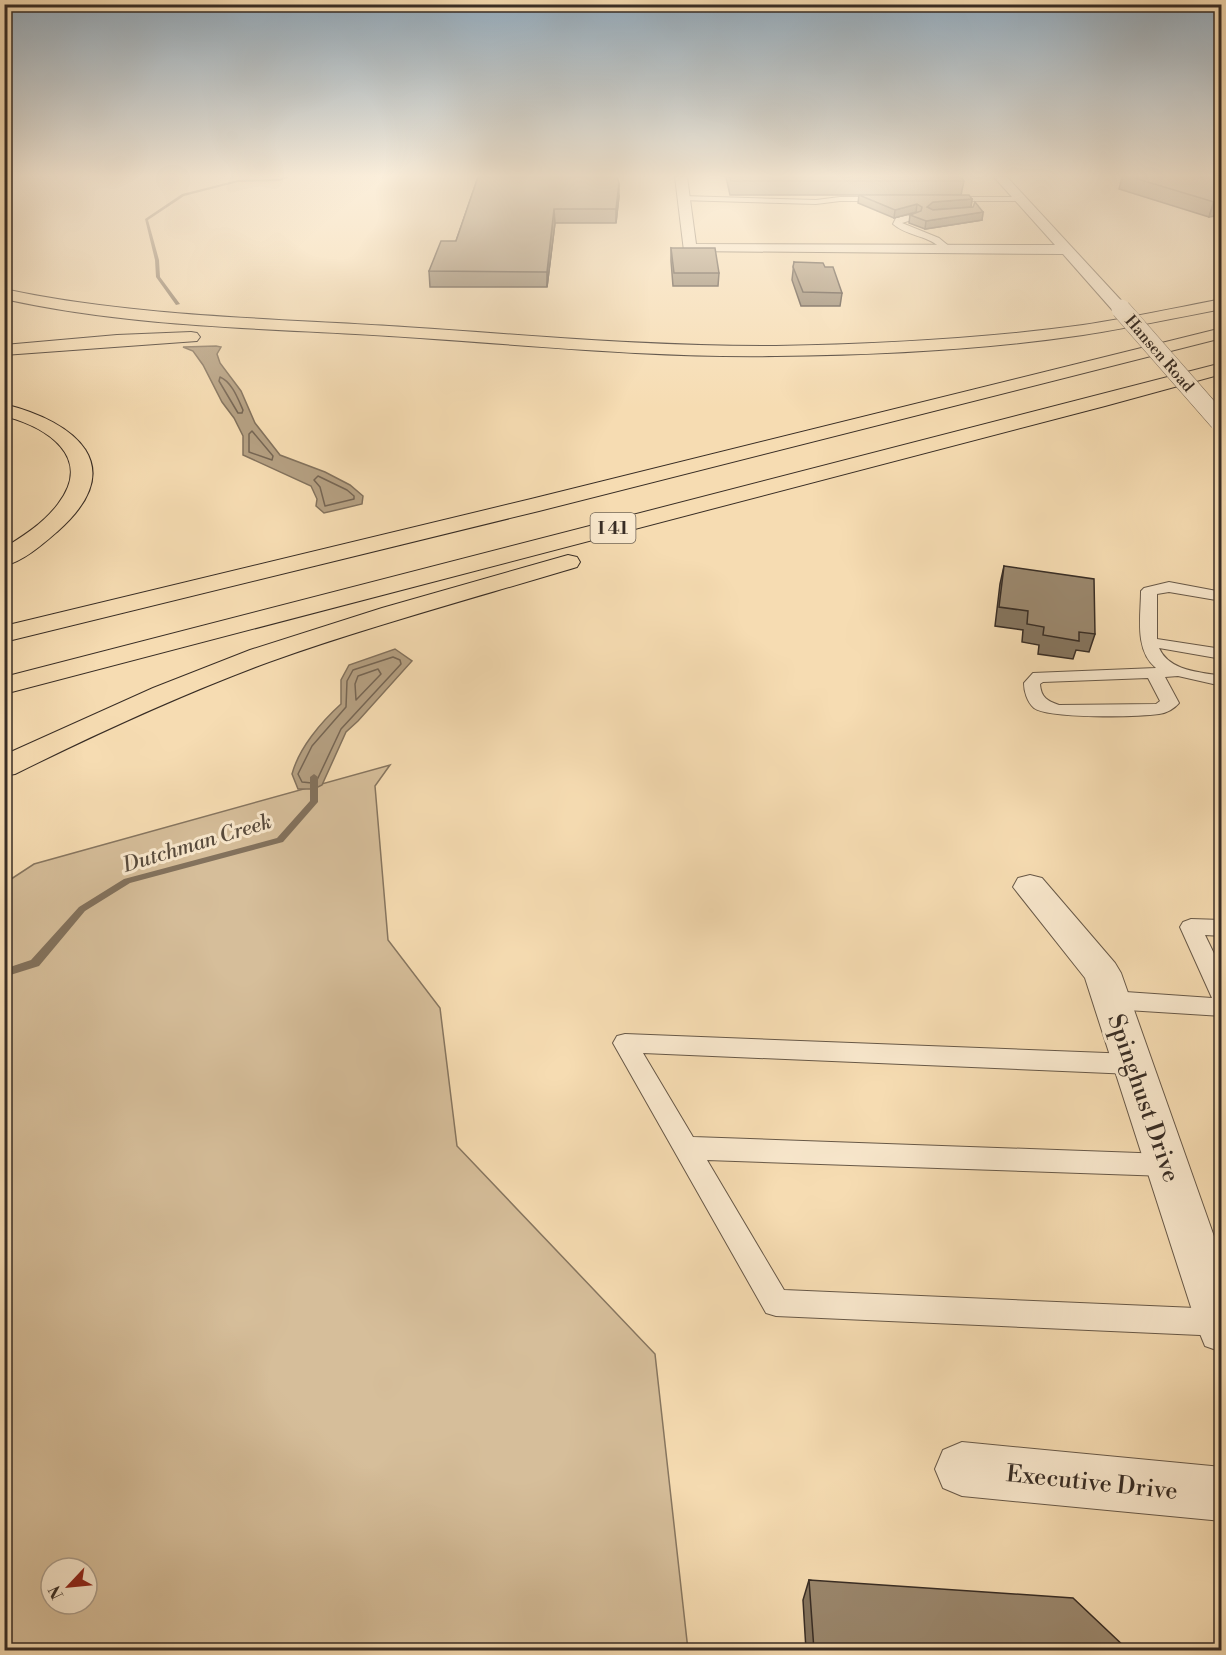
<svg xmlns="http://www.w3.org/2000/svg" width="1226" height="1655" viewBox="0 0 1226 1655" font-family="'Libre Bodoni',serif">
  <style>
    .green { fill: #d6be9a; stroke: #877660; stroke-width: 1.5; fill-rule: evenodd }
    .water { fill: #b5a082; stroke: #83725d; stroke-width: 1.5 }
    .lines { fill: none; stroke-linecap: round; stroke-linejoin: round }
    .shore { stroke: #766654; stroke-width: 1.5 }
    .stream { fill: #83725d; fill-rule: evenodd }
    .service-casing { stroke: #685948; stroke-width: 2 }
    .minor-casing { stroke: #685948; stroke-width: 2 }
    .motorway-casing { stroke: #382d25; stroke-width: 2 }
    .service { fill: #f9e8cd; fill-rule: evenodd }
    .minor { fill: #f9e8cd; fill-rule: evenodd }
    .motorway { fill: #f6dcb2; fill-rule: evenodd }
    .minor-bridge-casing { stroke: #685948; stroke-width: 20; stroke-linecap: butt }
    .minor-bridge { stroke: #f9e8cd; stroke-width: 19 }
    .wall { fill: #85755f; stroke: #382d25; stroke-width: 1.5 }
    .shaded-wall { fill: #6c5f4d; stroke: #382d25; stroke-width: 1.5 }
    .building { fill: #9b886e; stroke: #382d25; stroke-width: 1.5 }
    .labels { text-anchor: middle; stroke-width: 6; stroke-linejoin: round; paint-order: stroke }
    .far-street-label { font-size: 16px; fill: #382d25; stroke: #f9e8cd }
    .shield { fill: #f9e8cd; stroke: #726557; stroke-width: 1.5 }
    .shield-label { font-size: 18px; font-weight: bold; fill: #382d25 }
    .water-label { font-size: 21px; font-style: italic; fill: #574a3c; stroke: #f9e8cd }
    .near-street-label { font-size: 24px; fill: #382d25; stroke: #f9e8cd }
  </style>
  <rect width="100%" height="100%" fill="#f6dcb2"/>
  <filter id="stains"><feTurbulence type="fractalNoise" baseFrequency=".00333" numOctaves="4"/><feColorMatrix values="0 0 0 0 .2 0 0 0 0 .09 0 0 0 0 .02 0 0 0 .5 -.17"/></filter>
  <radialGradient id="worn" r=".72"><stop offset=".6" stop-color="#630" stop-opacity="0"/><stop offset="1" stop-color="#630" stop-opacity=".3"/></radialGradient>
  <path class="green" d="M390,765L375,786L388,940L440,1008L457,1146L655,1354L688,1650H5V883L34,864ZM51,1568H87V1604H51Z"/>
  <path class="water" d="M216,346L221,347L217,354L220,363L241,391L255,423L280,455L325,472L350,485L363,496L362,504L324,513L316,506L317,499L311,486L243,455V436L234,418L222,402L203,365L193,351L183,347Z
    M395,649L412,661L358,721L346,732L322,785L314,789H298L292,774C299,748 321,722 341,704V680L349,665Z"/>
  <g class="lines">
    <path class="shore" d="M220,377C232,382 238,399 243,410L242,413H238L219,381Z
      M252,431L273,456L272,460L249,452V434Z
      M318,476L347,490L354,496V499L325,506L320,487L314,480Z
      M393,657L400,660L401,664L341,729L317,780L312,783L302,782L298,774L312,746L346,707L347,681L353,670Z
      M378,669L381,674L356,700L355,684L358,676Z"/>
    <path class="stream" d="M284,177H289L280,181L238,182L184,196L148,220L159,260L160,277L180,304L176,305L156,277L155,260L145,219L182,194L238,180L279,179Z
      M314,774L318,777V802L283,842L130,883L85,911L39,966L4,977V969L31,960L79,907L124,879L277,838L310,801V777Z"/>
    <g class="service-casing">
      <path id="service" d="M683,196L816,200L840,197H886L890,199L886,201H840L816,204L680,200L679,198Z
        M942,197H1020L1024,199L1020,201H942Z
        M915,214L919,216L918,218L902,223L939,238L950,247V251H944C930,235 908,237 893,224L896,218Z
        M1169,582L1222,592V601L1169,592L1157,594V639L1222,649V659L1159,648C1169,671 1200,672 1222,676V686L1178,676L1165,677L1179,703C1174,709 1166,713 1159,714C1138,717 1049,719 1034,708C1027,702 1024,691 1024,683L1033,673L1156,668C1134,650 1141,616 1141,591L1144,588ZM1148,678L1160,701L1156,704L1059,705C1048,701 1041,698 1040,684L1043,682Z
        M1191,919L1222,920V936L1205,935L1222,970V1016L1111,1009L1103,1006L1100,1000L1103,994L1111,991L1212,998L1180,927L1183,922Z
        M625,1034L1132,1054L1140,1057L1144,1064L1140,1071L1132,1074L643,1053L693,1137L1166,1154L1175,1157L1179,1165L1175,1173L1166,1176L707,1160L784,1290L1219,1309L1222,1310V1336L776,1316L766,1313L613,1043L617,1036Z"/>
    </g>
    <g class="minor-casing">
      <path id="minor" d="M675,177H687L696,244L1055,245L994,177H1007L1129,309L1121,314L1115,313L1063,254L684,251Z
        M1030,875L1042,878L1115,963L1121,973L1222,1259V1352L1205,1346L1198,1329L1085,978L1013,887L1018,878Z
        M962,1442L1222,1467V1521L962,1496L943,1488L935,1469L943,1450Z"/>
    </g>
    <g class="motorway-casing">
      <path id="motorway" d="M4,289C130,316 261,318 389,326C518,334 647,347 776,346C878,344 982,339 1083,325C1129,318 1175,308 1222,299V309C1175,318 1129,328 1083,335C982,350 878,355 776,356C647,358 518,344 389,336C261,328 130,327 4,299Z
        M1222,328V338L539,511L4,642V626L531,499Z
        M191,332L197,333L200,337L197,341L4,355V345L117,335Z
        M1222,363V374L1105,406L4,694V677Z
        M4,404C76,422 131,466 58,531C43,544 24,561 4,566V548C23,536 44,523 58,504C94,457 47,427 4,416Z
        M568,555L577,557L580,562L577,567C474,598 370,626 269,662C182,694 98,733 15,774L4,776V755L153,688L250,650L382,608Z"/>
    </g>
    <use href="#service" class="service"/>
    <use href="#minor" class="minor"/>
    <use href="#motorway" class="motorway"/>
    <g class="minor-bridge-casing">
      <path id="minor-bridge" d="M1121,309L1219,421"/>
    </g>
    <use href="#minor-bridge" class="minor-bridge"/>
  </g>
  <path class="wall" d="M478,177L619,196L616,223H555L547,287H430L429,271L456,241Z
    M726,177H961L964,181L961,195H730Z
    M1122,177H1221L1209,217L1119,189Z
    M859,195L972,199L971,207L933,210L983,212L982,220L925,229L909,223L910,215L917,213L916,212L894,218L858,203Z
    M671,248L719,273L718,286H673L671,261Z
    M794,262L842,293L840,306H801L792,280Z
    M1004,566L1095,634L1089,652L1076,650L1073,659L1038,654L1039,645L1022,642L1023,630L995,626L1000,584Z
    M809,1580L1128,1650H806L803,1600Z"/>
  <path class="shaded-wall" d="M619,183V196L616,223V209Z
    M972,199L971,207L932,210L927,207L933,202Z
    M1221,201V215L1209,217L1214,202Z
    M917,204L916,212L894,218L895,210Z
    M554,209L555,223L547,287V272Z
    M983,212L982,220L925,229L926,221Z"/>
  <path class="building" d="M478,177H617L619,183L616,209H554L547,272L429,271L441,241H456Z
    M730,177H961L964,181H731Z
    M1131,177H1221V201L1214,202Z
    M859,195H969L972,199L933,202L927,207L933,210L973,207L975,202L983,212L926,221L910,215L921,211L922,207L917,204L895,210Z
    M671,248H715L719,273H674Z
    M794,262L823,263L825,267H833L842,293L803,292L793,267Z
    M1004,566L1094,579L1095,634L1079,632V641L1043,635L1044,627L1027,624L1028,611L999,607Z
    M809,1580L1073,1598L1128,1650H814Z"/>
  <linearGradient id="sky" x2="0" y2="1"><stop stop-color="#93acbf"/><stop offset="0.43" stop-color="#fbefdc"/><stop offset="1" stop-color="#fbefdc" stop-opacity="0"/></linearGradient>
  <rect width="1226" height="409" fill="url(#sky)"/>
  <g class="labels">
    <g class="far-street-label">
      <text transform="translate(1160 353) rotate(49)" y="6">Hansen Road</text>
    </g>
    <rect class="shield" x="590.5" y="513" width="45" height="30" rx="4.5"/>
    <g class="shield-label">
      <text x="613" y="534">I 41</text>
    </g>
    <g class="water-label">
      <text transform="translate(197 843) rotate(-17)" y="7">Dutchman Creek</text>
    </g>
    <g class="near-street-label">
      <text transform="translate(1144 1098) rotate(71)" y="8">Spinghust Drive</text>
      <text transform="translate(1092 1482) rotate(6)" y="8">Executive Drive</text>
    </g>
  </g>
  <rect width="1226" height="1655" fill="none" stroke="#f6dcb2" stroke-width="24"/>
  <rect x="6" y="6" width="1214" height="1643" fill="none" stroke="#382d25" stroke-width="3"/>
  <rect x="12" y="12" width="1202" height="1631" fill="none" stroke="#382d25" stroke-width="1.5"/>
  <g transform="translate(69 1586) rotate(244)"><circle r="28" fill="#f9e8cd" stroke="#ac9d8a" stroke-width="1.5"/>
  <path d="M0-4.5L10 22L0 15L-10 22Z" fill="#8f2418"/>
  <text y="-9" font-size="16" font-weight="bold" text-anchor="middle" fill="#382d25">N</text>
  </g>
  <rect width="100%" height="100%" filter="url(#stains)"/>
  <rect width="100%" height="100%" fill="url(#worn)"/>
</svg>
